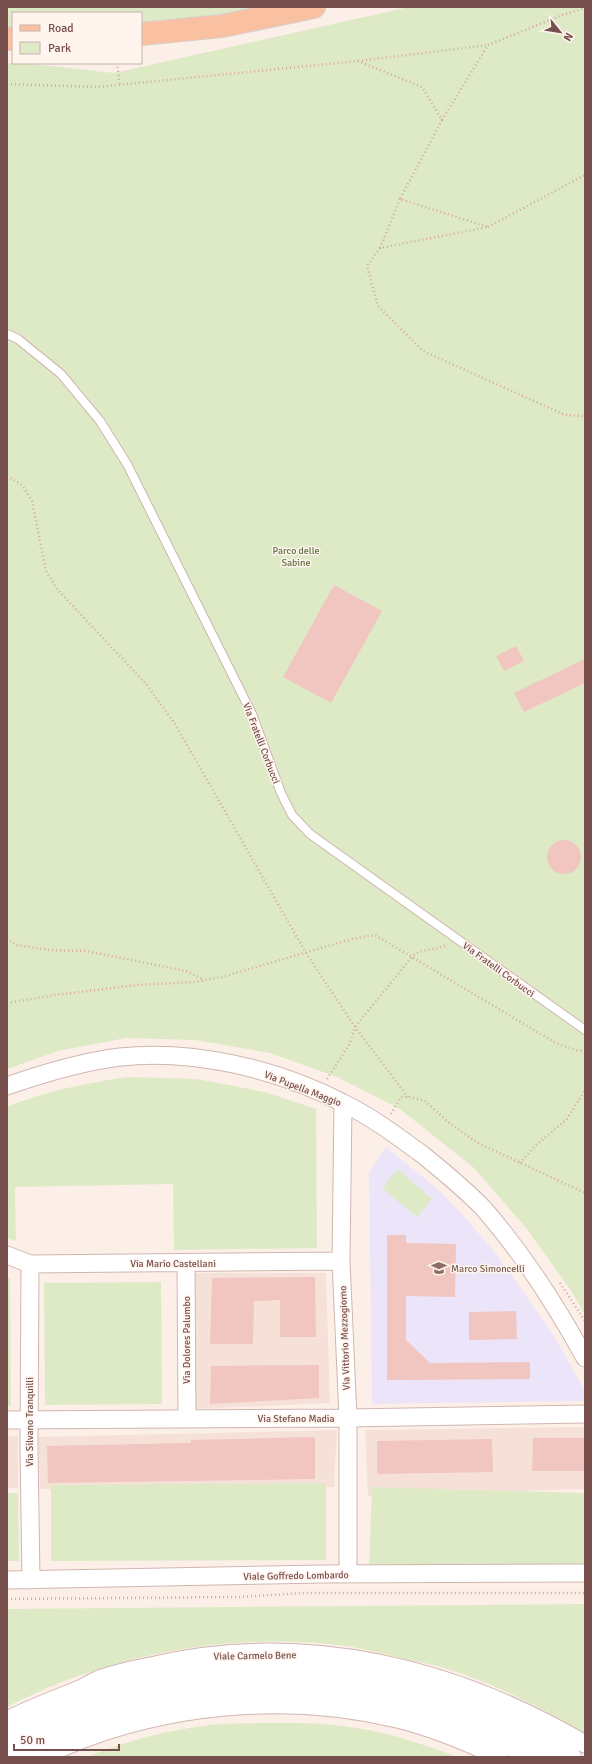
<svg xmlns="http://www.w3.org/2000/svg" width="592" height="1764" viewBox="0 0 592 1764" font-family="Signika,sans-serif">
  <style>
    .residential { fill: #f6e1d9 }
    .education { fill: #ece4f9 }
    .green { fill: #deeac6 }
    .building { fill: #f1c6c0 }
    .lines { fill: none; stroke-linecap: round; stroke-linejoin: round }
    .lane-casing { stroke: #d0b6b0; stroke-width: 10 }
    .street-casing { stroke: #d0b6b0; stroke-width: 19 }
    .secondary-casing { stroke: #d6b6b0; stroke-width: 24 }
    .primary-casing { stroke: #d9cecd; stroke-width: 24 }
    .path { stroke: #d6a8a2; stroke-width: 2.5; stroke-dasharray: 1 3; stroke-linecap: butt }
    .lane { stroke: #fff; stroke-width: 8 }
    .street { stroke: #fff; stroke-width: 17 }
    .secondary { stroke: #fff; stroke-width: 22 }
    .primary { stroke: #f9c1a2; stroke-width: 22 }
    .labels { text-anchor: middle; stroke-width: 3; stroke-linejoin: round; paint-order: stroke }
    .park-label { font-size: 10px; fill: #5f7541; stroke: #fff4ee }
    .street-label { font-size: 10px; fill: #764f4c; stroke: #fff4ee }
    .education-label { font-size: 10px; fill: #785e54; stroke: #fff4ee; text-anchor: start }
  </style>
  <rect width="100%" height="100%" fill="#fcefe8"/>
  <path class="residential" d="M195,1273H326L330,1403L196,1409Z
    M585,1427V1489L368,1496L365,1430Z
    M337,1430L334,1487L40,1489L38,1437Z
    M7,1436H18V1488H7Z"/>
  <path class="education" d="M386,1147L441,1192L462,1214L497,1255L553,1334L585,1391V1401L372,1404L369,1172Z"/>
  <path class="green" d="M7,7H273L242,14L141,25V13H13V30H7Z
    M409,7H585V1315L572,1292L526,1228L474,1168L400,1109L337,1077L270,1053L195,1040L126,1038L58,1051L7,1069V63L43,65L114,73Z
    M128,1077L197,1079L265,1092L316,1109L317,1248L174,1250L173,1184L15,1187L16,1241L7,1238V1107C46,1091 86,1083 128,1077Z
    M398,1169L432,1199L417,1217L382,1188Z
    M7,1277L10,1279L11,1406H7Z
    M161,1282L162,1404L45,1405L44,1283Z
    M326,1483V1560L51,1561V1485Z
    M372,1487L585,1493V1568H369Z
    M7,1493H18L19,1561H7Z
    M585,1604V1733C542,1708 498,1685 450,1670C437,1665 423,1663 409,1660C388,1655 367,1649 346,1646C232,1631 110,1654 7,1707V1609Z
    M256,1723C285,1723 313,1722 342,1726C380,1730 421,1743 457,1757H87C125,1741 168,1730 210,1725C225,1723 241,1724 256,1723Z"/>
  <path class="building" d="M334,585L382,611L331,703L283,677Z
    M516,646L524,661L504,671L496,656Z
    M585,659V683L524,712L514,693Z
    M547 857a17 17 0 1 1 34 0a17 17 0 1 1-34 0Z
    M387,1235H406V1243L456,1244L455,1297L406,1296V1340L430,1363L530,1362V1379L387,1380Z
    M315,1277L316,1337H280V1300L254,1301L253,1344H210L212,1278Z
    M516,1311L517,1339L469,1340V1312Z
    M319,1365V1398L210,1404L211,1366Z
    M315,1437V1479L48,1483L47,1446L191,1443V1440Z
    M533,1438H585V1471H532Z
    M492,1439L493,1472L377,1474V1441Z"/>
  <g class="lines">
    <g class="lane-casing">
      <path id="lane" d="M7,334L18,339L61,374L100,421L127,464L252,714L281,793L292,815L310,834L585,1030"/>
    </g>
    <g class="street-casing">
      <path id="street" d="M7,1086C44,1073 81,1062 120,1057C193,1049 278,1069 343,1103C372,1117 397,1136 423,1155C444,1172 465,1189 484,1209C524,1255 556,1305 585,1358
        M343,1103L341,1261L348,1418V1574
        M7,1255L30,1264L341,1261
        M186,1263L187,1418
        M30,1264L29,1447L31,1580
        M7,1420L348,1418L585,1414
        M7,1580L323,1574L585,1573
        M7,1720C31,1708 55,1699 80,1689C86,1686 92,1682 99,1679C117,1672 136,1669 155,1665C306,1631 454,1667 585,1744
        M42,1757C57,1749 73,1743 89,1737C187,1702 295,1695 397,1719C431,1727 467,1742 499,1757"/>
    </g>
    <g class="secondary-casing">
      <path id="secondary" d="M7,1740C26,1729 47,1721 67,1712C80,1706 93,1699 106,1694C208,1660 322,1662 425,1692C439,1696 454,1699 468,1705C504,1719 537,1738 570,1757
        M11,1757C28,1748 45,1738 62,1730C183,1677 320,1676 444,1716C475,1726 506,1742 535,1757"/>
    </g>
    <g class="primary-casing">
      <path id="primary" d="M141,34L222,26L314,7
        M7,39H13"/>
    </g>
    <path class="path" d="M358,61L488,45
      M117,63L120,85
      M7,84L97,87L358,61L422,87L442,120L488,45L560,16L585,8
      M400,199L380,248L488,227L400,199L442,120
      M488,227L585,175
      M380,248L367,266L378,306L423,351L565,415L585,416
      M7,476L22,485L32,501L46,571L57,589L147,685L175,724L306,953L355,1027L408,1097
      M7,938L16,945L50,950L86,951L186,971L204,980
      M7,1003L55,995L137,985L194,982L222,977L352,939L375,935L554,1042L575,1050L585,1051
      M327,1079L350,1043L355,1027L412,957C422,947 436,952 447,944
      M391,1114L401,1097H411L425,1101L448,1122L478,1143L585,1193
      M520,1163L535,1146L567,1119L585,1090
      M560,1283L585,1321
      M7,1599L238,1597L302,1593H585"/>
    <use href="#lane" class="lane"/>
    <use href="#street" class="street"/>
    <use href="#secondary" class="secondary"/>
    <use href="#primary" class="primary"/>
  </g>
  <defs>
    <g id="school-bare" transform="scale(1.2)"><path d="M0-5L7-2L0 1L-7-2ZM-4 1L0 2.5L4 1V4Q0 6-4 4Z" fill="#8d6e63" stroke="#fff4ee" stroke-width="2.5" paint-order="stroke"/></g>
  </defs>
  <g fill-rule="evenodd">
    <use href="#school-bare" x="439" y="1268"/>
  </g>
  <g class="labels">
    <g class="park-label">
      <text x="296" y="554">Parco delle<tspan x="296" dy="12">Sabine</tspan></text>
    </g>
    <g class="street-label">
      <text transform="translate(262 743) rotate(69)" y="4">Via Fratelli Corbucci</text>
      <text transform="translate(499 969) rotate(36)" y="4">Via Fratelli Corbucci</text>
      <text transform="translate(303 1088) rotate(21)" y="4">Via Pupella Maggio</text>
      <text x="173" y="1267">Via Mario Castellani</text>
      <text transform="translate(344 1338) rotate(-92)" y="4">Via Vittorio Mezzogiorno</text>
      <text transform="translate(186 1340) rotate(-90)" y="4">Via Dolores Palumbo</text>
      <text x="296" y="1422">Via Stefano Madia</text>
      <text transform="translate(29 1422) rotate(-90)" y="4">Via Silvano Tranquilli</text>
      <text transform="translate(296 1575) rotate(-1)" y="4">Viale Goffredo Lombardo</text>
      <text transform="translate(255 1655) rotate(-1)" y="4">Viale Carmelo Bene</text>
    </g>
    <g class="education-label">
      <text x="451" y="1272">Marco Simoncelli</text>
    </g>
  </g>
  <rect width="592" height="1764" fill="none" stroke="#764f4c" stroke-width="16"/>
  <rect x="12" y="12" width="130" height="52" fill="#fff4ee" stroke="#c8b2ad"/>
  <rect x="20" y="25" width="20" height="6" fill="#f9c1a2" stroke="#c8b2ad"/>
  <text x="48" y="32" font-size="12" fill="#764f4c">Road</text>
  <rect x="20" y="42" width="20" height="12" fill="#deeac6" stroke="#c8b2ad"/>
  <text x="48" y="52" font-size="12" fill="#764f4c">Park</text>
  <g transform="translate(560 32) rotate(120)" stroke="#fff4ee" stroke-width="3" paint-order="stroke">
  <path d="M0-3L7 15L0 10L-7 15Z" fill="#764f4c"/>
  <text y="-6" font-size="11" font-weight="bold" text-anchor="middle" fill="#764f4c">N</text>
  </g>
  <path d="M14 1744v6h105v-6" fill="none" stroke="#764f4c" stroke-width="2"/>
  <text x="20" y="1744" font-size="12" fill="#764f4c" stroke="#fff4ee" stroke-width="3" paint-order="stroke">50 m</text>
</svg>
